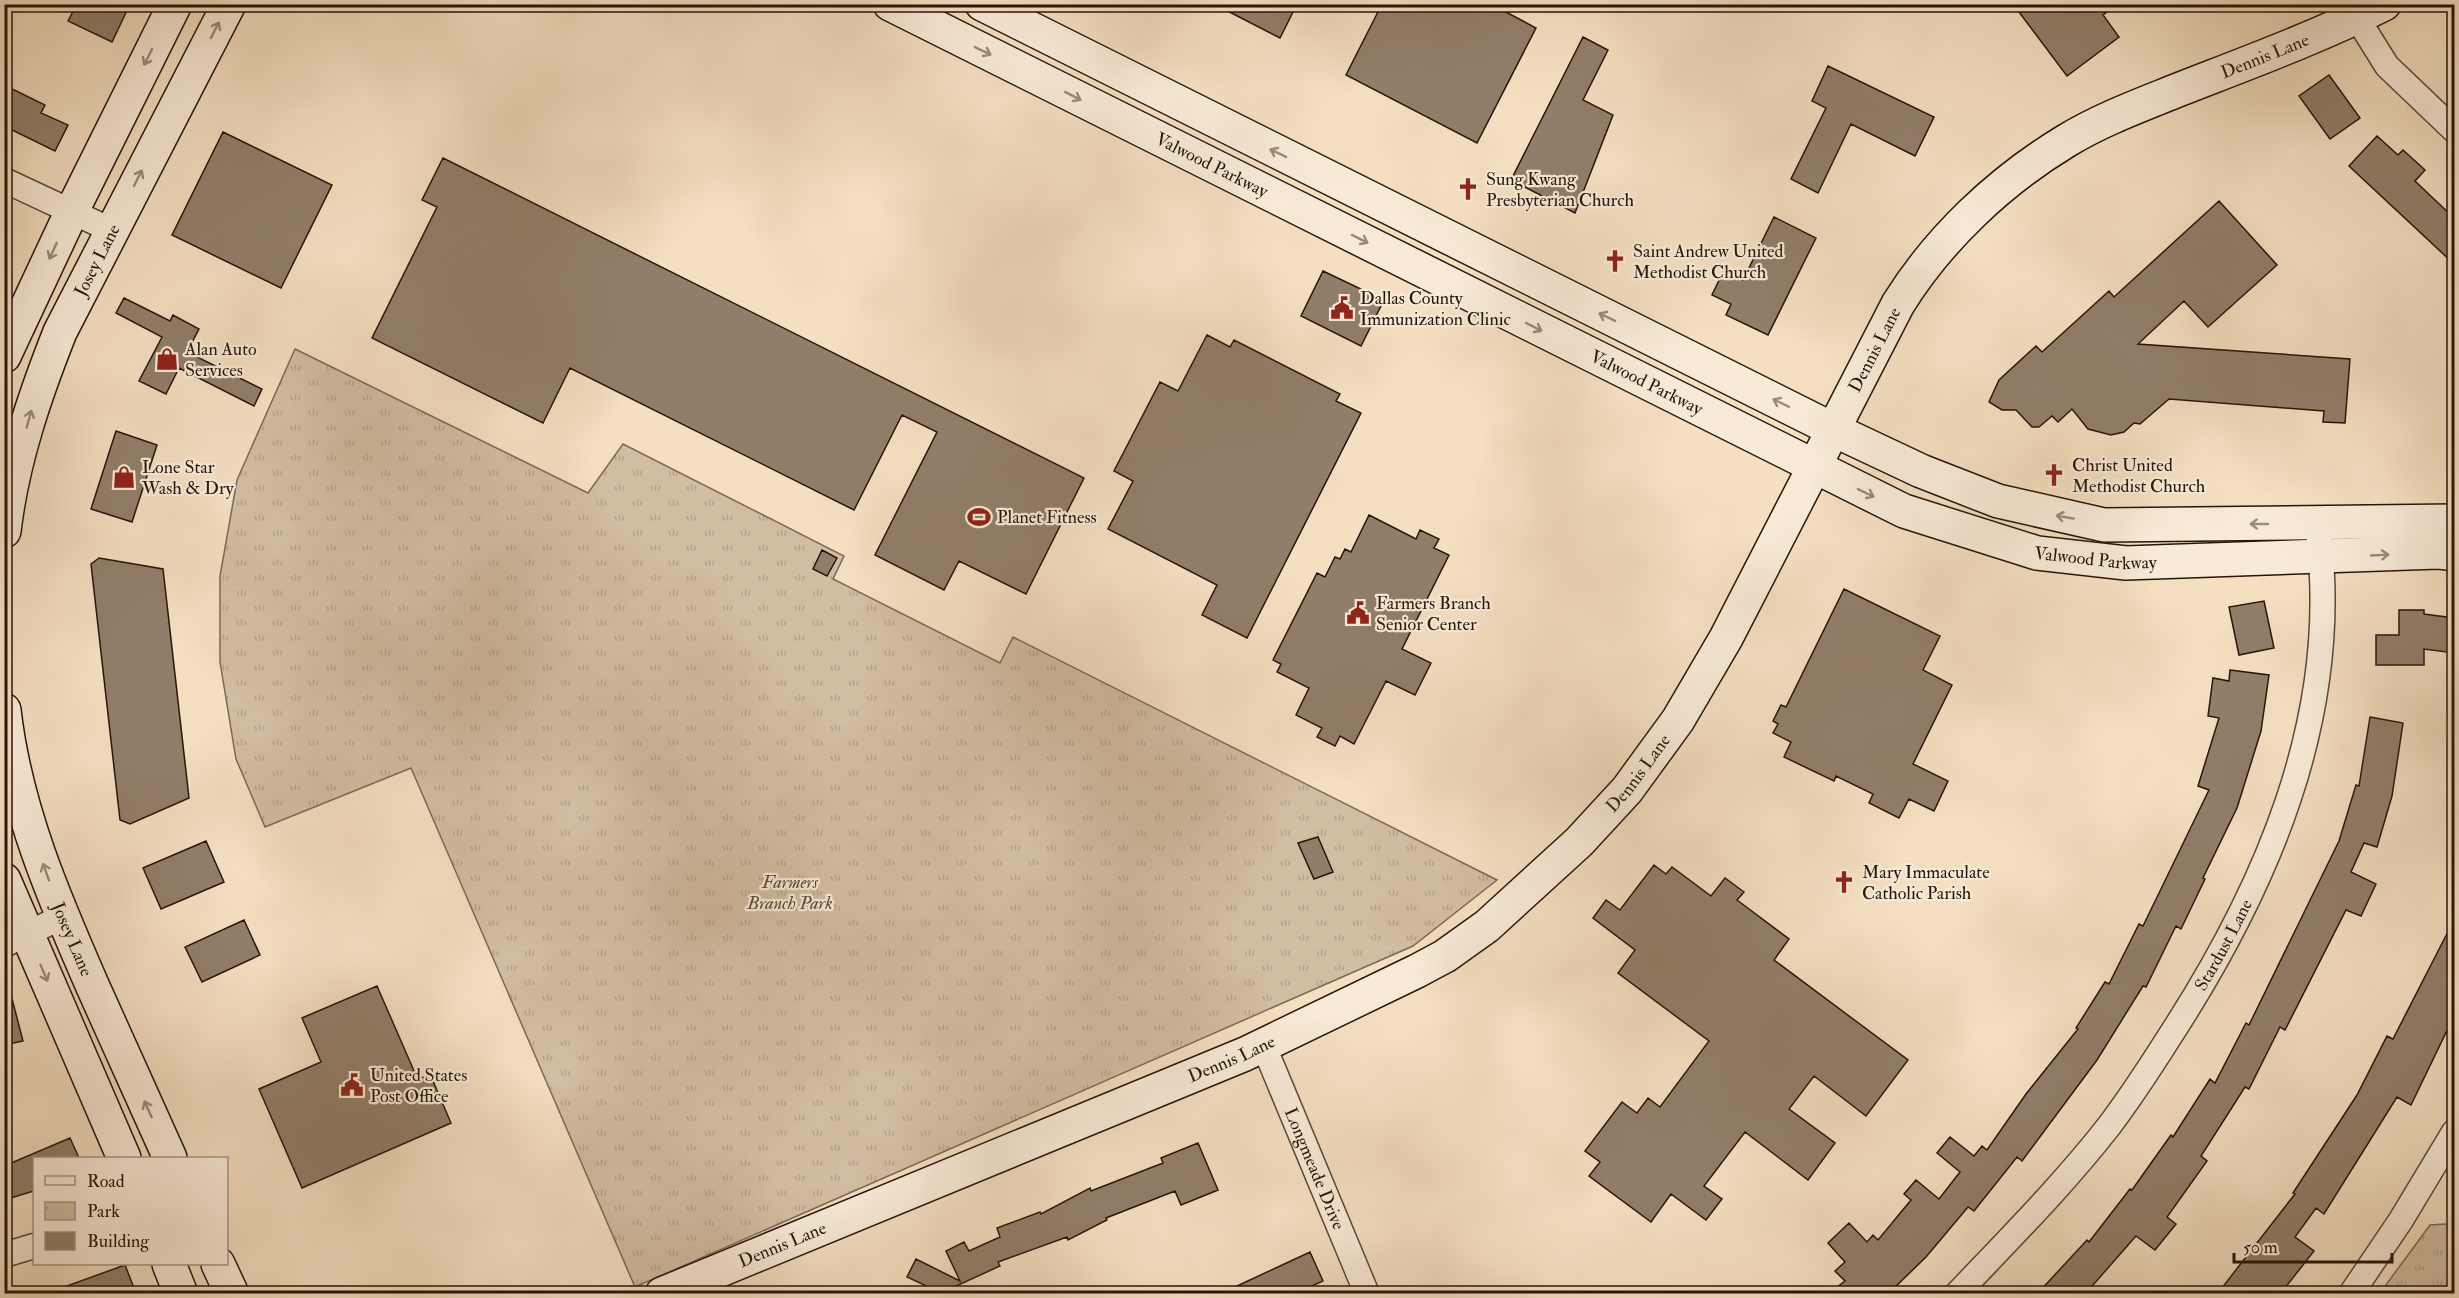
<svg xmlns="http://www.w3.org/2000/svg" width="2459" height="1298" viewBox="0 0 2459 1298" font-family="'IM FELL Double Pica',serif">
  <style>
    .park { fill: url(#park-tufts); stroke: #7c6956; stroke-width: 1.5 }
    .building { fill: #917e6a; stroke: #26150b; stroke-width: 1.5 }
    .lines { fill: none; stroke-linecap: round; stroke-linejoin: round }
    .street-casing { stroke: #5a4838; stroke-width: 27 }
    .secondary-casing { stroke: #26150b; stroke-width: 36 }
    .street { stroke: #f8ead7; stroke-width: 24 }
    .secondary { stroke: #f8ead7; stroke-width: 33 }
    .oneway { stroke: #9a8a7b }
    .labels { text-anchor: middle; stroke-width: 4.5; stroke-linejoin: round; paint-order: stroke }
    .street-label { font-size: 18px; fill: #26150b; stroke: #f8ead7 }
    .poi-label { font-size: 18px; fill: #26150b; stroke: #f8ead7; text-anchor: start }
    .park-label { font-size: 18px; font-style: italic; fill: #594738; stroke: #f8ead7 }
  </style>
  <defs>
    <pattern id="park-tufts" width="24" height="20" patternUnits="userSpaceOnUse" patternTransform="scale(1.5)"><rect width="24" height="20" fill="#d1bda2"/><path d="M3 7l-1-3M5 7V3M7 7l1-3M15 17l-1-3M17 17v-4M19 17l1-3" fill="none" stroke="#b3a28a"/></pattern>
  </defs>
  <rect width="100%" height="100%" fill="#f4dfc1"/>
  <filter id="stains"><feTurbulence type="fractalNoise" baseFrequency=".00333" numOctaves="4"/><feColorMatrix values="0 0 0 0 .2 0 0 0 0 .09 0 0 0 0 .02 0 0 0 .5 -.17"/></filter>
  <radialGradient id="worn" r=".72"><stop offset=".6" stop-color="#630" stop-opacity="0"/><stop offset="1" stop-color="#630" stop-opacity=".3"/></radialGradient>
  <path class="park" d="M295,349L588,493L623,444L844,556L833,579L1000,663L1013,637L1497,880L1413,946L635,1287L411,768L265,827L236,759L220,662V576L237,480Z
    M2445,1224L2454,1228V1293H2380L2430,1225Z"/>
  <path class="building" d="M77,4H130L112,42L68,21Z
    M1214,4H1297L1280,38Z
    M1382,4H1491L1536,28L1477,143L1346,75Z
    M2013,4H2118L2103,15L2119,37L2067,76Z
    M1583,37L1608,50L1583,100L1613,115L1575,213L1511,180Z
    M1828,66L1934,117L1915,156L1851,124L1818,193L1791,179L1826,108L1812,101Z
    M2329,75L2360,118L2330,139L2299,96Z
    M4,85L45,105L41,113L68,125L55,151L4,126Z
    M223,132L332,185L281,288L172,235Z
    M2377,136L2398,155L2403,150L2425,170L2415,181L2454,218V264L2349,166Z
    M443,158L1084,478L1026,594L959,561L944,590L875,555L937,432L902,415L854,510L570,368L543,423L372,338L437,207L422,200Z
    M2219,201L2277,265L2208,327L2184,301L2138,344L2350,359L2345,423L2323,422L2324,411L2169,399L2140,424L2134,423L2124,432L2111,435L2088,429L2072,409L2058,422L2052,416L2039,427H2032L2016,410H2002L1989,402L1999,380L2036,346L2042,352L2109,291L2114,297Z
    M1774,217L1816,238L1768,335L1726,315L1731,304L1712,295L1724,270L1743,280Z
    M1323,271L1384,300L1361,346L1301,316Z
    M124,298L170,321L173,315L199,329L187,352L262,389L254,406L179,368L166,394L139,381L162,337L116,313Z
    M1207,335L1230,347L1234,340L1340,394L1336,401L1361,413L1247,638L1202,615L1217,585L1108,529L1133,481L1114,471L1160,382L1178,391Z
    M116,431L157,445L132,522L91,509Z
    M1369,515L1416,539L1420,530L1439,539L1434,548L1449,555L1402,649L1431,663L1415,695L1386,681L1354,744L1340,736L1335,746L1317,737L1322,728L1296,715L1309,688L1277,672L1281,664L1273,660L1317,573L1325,577L1335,557L1340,559L1345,549L1351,552Z
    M822,550L837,558L827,576L813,569Z
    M99,558L163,569L189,798L130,824L120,820L91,564Z
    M1844,589L1940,636L1923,670L1952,685L1913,764L1948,781L1934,811L1909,799L1899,818L1869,803L1873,794L1836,776L1834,781L1784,757L1791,742L1773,733L1778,724L1773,721L1781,705L1786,707Z
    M2264,601L2274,648L2239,655L2229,607Z
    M2399,610H2424V614L2454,618V653L2424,649V665H2376V635H2399Z
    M2230,670L2269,675L2261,731L2237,808L2203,878L2205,879L2181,929L2176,926L2146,987L2143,986L2097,1060L2022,1161L2017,1157L1974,1211L1968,1207L1926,1257L1889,1293H1829L1845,1281L1835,1271L1845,1262L1828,1243L1849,1223L1867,1242L1873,1235L1878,1240L1911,1200L1904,1194L1916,1180L1939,1199L1960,1172L1937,1153L1950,1137L1974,1156L1982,1146L1987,1150L2026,1094L2078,1029L2076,1028L2105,982L2109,984L2139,924L2143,926L2209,790L2198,786L2219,718L2208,716L2213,678L2229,681Z
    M2370,717L2403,723L2392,796L2377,847L2364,843L2351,872L2376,884L2361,916L2346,910L2285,1030L2280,1027L2249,1089L2245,1087L2201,1156L2207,1161L2167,1217L2176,1224L2155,1250L2136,1236L2086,1293H2038L2087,1240L2089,1242L2130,1189L2132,1190L2171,1135L2173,1137L2210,1079L2215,1083L2246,1023L2249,1025L2339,841L2356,785L2359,786Z
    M1318,837L1333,872L1314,879L1298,843Z
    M206,841L224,882L161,909L143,868Z
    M1654,865L1666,874L1672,867L1711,896L1725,878L1744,892L1737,900L1789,939L1774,960L1908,1060L1866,1116L1814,1076L1789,1109L1835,1143L1808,1180L1745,1132L1704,1186L1722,1199L1706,1220L1671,1194L1651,1222L1589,1176L1600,1162L1585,1151L1622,1102L1637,1113L1648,1098L1660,1107L1709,1041L1618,973L1635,950L1593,918L1606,900L1620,910Z
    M244,920L260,955L202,982L185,947Z
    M2454,920V1016L2411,1105L2397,1097L2324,1214L2316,1208L2295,1237L2314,1251L2281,1293H2218L2295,1194L2293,1193L2357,1095L2387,1036L2393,1039Z
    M377,986L418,1080L430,1074L451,1123L302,1188L259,1089L321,1062L302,1018Z
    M4,991H10L23,1041L4,1045Z
    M70,1138L79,1158H34V1191L4,1200V1166Z
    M1198,1143L1218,1190L1181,1205L1175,1191L1106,1218L1107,1220L1068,1240L1067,1237L998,1262L1000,1266L941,1293L907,1277L916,1259L960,1281L946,1251L964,1242L969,1251L1000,1237L997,1228L1040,1212L1041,1214L1090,1188L1091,1191L1163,1163L1161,1158Z
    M1310,1252L1323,1281L1297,1293H1222Z
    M125,1265L136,1293H53V1291Z"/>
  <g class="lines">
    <g class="street-casing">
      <g id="street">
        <path d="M2357,18L2387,66L2454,130"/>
        <path d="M4,180L111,230"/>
        <path d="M4,945L62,917"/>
        <path id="s1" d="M1263,1044L1367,1294"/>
        <path d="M4,1255L34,1246"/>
        <path id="s2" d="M1957,1294C2009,1239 2063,1185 2109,1126C2131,1097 2151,1066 2170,1036C2266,888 2340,719 2319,539"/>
        <path d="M2351,1294L2401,1220L2454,1132"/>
      </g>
    </g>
    <g class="secondary-casing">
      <g id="secondary">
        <path id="s3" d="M890,4L1904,511L2037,553L2126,563L2438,552L2454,554"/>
        <path d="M982,4L1834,430L1921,471L1998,501L2104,525L2454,521"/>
        <path d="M4,356L71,213L175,4"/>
        <path id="s4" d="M4,531C12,462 35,395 60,332L229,4"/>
        <path id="s5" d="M4,710C15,808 54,898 93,987C119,1044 144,1101 170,1158"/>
        <path d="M4,880L124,1158"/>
        <path d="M169,1264L181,1294"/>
        <path d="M218,1264L232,1294"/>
        <path id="s6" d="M662,1294L1245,1054L1417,971L1445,956L1487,926L1579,842L1627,790L1678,720L1726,638L1898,304C1939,238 2000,181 2066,141C2100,120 2141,105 2178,90C2247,63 2318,37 2384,4"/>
      </g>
    </g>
    <use href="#street" class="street"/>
    <use href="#secondary" class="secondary"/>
  </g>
  <defs><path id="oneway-shaft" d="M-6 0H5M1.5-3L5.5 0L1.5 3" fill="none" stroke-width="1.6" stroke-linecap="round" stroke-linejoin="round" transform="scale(1.5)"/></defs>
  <g class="oneway">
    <use href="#oneway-shaft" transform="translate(215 30) rotate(-63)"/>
    <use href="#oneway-shaft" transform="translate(983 51) rotate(26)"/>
    <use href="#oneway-shaft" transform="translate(148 57) rotate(117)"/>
    <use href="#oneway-shaft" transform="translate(1073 96) rotate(27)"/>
    <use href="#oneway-shaft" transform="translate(1278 153) rotate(-154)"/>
    <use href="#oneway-shaft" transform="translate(138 178) rotate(-63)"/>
    <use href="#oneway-shaft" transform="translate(1360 239) rotate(27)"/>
    <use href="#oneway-shaft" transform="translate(53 251) rotate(115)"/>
    <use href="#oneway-shaft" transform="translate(1607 317) rotate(-154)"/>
    <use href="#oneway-shaft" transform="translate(1534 327) rotate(27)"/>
    <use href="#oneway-shaft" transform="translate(1781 403) rotate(-154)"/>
    <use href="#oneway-shaft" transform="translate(29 419) rotate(-75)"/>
    <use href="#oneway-shaft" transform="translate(1866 493) rotate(26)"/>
    <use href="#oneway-shaft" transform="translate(2065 517) rotate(-170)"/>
    <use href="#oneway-shaft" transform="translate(2259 524) rotate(180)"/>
    <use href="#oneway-shaft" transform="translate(2380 555) rotate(-3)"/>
    <use href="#oneway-shaft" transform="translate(46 872) rotate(-110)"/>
    <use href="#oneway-shaft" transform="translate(44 973) rotate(67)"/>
    <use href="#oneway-shaft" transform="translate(148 1109) rotate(-114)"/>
  </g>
  <defs>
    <g id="church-bare" transform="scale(1.8)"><path d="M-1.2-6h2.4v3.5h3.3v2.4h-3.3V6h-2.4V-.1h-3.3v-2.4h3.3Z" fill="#8f2418" stroke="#f8ead7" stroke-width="2.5" paint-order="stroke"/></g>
    <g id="civic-bare" transform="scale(1.8)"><path d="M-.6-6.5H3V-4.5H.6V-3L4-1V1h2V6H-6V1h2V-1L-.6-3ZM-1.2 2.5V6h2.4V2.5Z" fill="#8f2418" stroke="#f8ead7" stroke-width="2.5" paint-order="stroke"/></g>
    <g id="shop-bare" transform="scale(1.8)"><path d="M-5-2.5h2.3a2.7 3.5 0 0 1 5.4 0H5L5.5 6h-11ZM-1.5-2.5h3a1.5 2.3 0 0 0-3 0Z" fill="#8f2418" stroke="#f8ead7" stroke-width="2.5" paint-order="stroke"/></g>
    <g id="stadium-bare" transform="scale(1.8)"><path d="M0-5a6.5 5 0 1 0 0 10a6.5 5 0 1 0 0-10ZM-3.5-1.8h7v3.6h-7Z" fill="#8f2418" stroke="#f8ead7" stroke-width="2.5" paint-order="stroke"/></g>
  </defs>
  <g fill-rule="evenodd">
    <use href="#church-bare" x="1468" y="189"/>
    <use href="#church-bare" x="1615" y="261"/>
    <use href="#civic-bare" x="1342" y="308"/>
    <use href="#shop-bare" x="167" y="359"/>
    <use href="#church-bare" x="2054" y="475"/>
    <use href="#shop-bare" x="124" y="477"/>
    <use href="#stadium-bare" x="979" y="517"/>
    <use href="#civic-bare" x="1358" y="613"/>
    <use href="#church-bare" x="1844" y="882"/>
    <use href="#civic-bare" x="352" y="1085"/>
  </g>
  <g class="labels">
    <g class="street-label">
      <text dy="6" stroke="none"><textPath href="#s6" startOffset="2110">Dennis Lane</textPath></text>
      <text dy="6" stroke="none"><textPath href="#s3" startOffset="360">Valwood Parkway</textPath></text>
      <text dy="6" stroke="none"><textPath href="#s4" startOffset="288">Josey Lane</textPath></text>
      <text dy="6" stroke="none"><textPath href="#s6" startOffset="1606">Dennis Lane</textPath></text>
      <text dy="6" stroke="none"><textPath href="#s3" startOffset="846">Valwood Parkway</textPath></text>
      <text dy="6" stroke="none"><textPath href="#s3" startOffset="1332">Valwood Parkway</textPath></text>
      <text dy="6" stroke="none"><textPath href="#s6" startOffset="1120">Dennis Lane</textPath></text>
      <text dy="6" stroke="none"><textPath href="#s5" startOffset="240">Josey Lane</textPath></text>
      <text dy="6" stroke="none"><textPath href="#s2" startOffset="441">Stardust Lane</textPath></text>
      <text dy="6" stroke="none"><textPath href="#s6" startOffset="616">Dennis Lane</textPath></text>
      <text dy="6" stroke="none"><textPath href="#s1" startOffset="135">Longmeade Drive</textPath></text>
      <text dy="6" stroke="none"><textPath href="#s6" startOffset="130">Dennis Lane</textPath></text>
    </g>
    <g class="poi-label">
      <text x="1486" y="185">Sung Kwang<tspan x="1486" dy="21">Presbyterian Church</tspan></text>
      <text x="1633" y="257">Saint Andrew United<tspan x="1633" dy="21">Methodist Church</tspan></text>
      <text x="1360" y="304">Dallas County<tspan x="1360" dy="21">Immunization Clinic</tspan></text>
      <text x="185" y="355">Alan Auto<tspan x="185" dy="21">Services</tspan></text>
      <text x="2072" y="471">Christ United<tspan x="2072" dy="21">Methodist Church</tspan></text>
      <text x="142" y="473">Lone Star<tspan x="142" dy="21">Wash &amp; Dry</tspan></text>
      <text x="997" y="523">Planet Fitness</text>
      <text x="1376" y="609">Farmers Branch<tspan x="1376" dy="21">Senior Center</tspan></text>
      <text x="1862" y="878">Mary Immaculate<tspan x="1862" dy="21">Catholic Parish</tspan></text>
      <text x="370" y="1081">United States<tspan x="370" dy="21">Post Office</tspan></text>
    </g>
    <g class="park-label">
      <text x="790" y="888">Farmers<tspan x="790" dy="21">Branch Park</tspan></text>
    </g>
  </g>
  <rect width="2459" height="1298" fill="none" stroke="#f4dfc1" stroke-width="24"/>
  <rect x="6" y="6" width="2447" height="1286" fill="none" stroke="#26150b" stroke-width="3"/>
  <rect x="12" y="12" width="2435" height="1274" fill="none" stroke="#26150b" stroke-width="1.5"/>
  <rect x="33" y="1157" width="195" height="108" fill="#f8ead7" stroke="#a49585" stroke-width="1.5"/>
  <rect x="45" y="1176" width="30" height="9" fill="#f8ead7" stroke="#a49585" stroke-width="1.5"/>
  <text x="87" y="1187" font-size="18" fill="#26150b">Road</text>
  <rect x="45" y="1202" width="30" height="18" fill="url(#park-tufts)" stroke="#a49585" stroke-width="1.5"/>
  <text x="87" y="1217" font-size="18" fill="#26150b">Park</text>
  <rect x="45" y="1232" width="30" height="18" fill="#917e6a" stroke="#a49585" stroke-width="1.5"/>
  <text x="87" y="1247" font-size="18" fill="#26150b">Building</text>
  <path d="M2234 1253v9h158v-9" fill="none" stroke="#26150b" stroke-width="3"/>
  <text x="2243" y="1253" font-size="18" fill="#26150b" stroke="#f8ead7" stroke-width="4.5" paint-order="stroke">50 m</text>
  <rect width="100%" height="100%" filter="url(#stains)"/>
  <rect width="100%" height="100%" fill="url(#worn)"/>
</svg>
